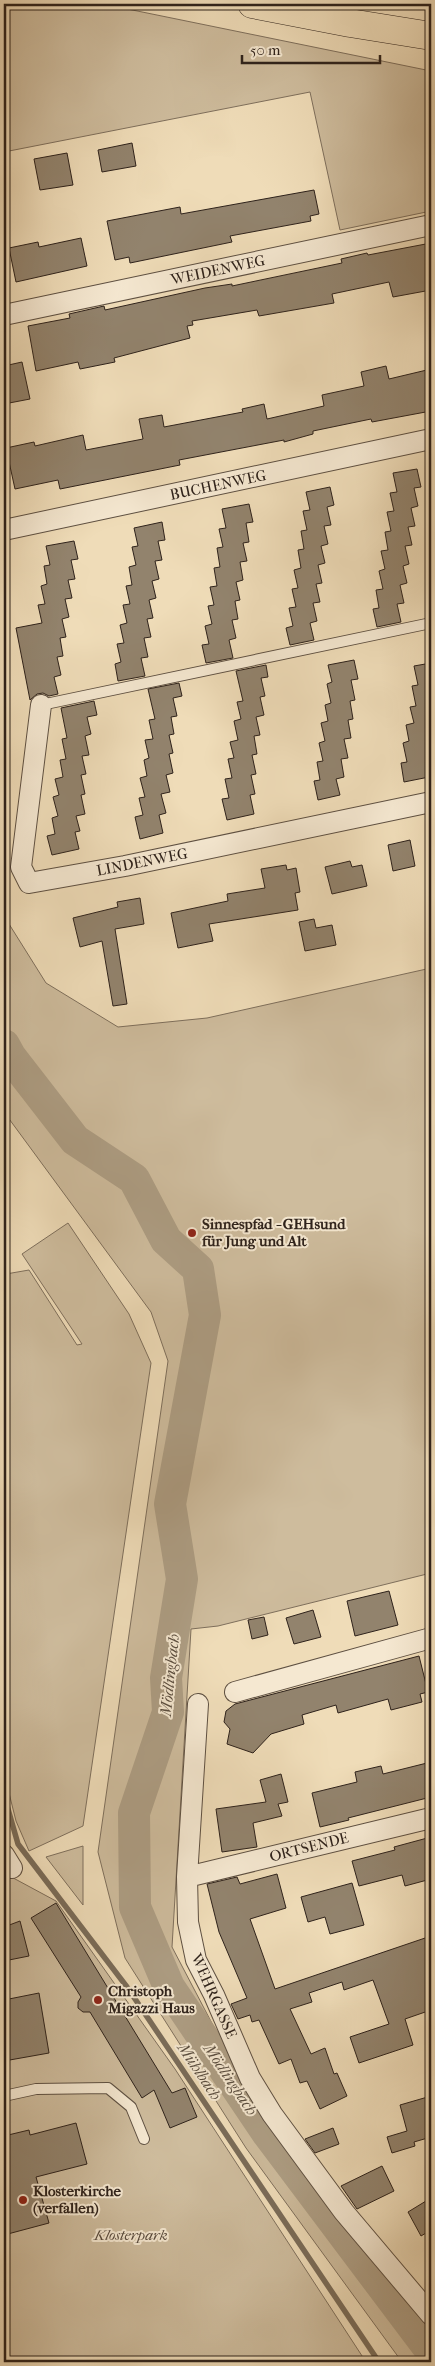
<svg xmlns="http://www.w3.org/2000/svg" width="435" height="2366" viewBox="0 0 435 2366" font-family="'IM FELL French Canon',serif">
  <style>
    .green { fill: #cebc9d; stroke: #7e6f5c }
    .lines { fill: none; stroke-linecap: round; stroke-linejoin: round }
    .stream { stroke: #7a6c59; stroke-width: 5.5 }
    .river { stroke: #ad9d83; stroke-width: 32 }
    .building { fill: #92836d; stroke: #2e221b }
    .lane-casing { stroke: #5e5042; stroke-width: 12 }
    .street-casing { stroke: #5e5042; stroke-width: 22 }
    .highway-casing { stroke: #2e221b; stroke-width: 29 }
    .lane { stroke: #f5e8d1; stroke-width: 10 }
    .street { stroke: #f5e8d1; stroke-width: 20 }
    .highway { stroke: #efdcb8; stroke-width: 28 }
    .poi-dot { fill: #8f2418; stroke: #f5e8d1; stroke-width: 2 }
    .labels { text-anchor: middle; stroke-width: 4; stroke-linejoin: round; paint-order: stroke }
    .street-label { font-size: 15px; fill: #2e221b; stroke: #f5e8d1 }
    .poi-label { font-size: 15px; font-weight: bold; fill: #2e221b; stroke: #f5e8d1; text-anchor: start }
    .park-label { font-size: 15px; font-style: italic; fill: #56483c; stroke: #f5e8d1 }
    .water-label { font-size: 16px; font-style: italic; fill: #5a4d3f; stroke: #f5e8d1 }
  </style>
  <rect width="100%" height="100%" fill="#efdcb8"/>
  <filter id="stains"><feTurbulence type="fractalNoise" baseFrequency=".004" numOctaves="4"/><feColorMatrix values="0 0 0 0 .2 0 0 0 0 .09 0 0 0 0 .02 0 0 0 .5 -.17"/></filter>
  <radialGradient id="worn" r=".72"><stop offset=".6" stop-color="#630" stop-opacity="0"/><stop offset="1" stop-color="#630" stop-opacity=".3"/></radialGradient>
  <path class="green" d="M4,4H103L431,71V211L340,230L310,92L4,152Z
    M4,916L46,983L118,1027L207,1018L431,968V1573L218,1626L191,1629L172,1947L248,2092L242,2105L345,2253L369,2257L431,2330V2362H402L246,2148L125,1958L98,1852L168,1361L151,1312L4,1112Z
    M68,1223L129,1314L151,1363L83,1826L29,1851L16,1821L4,1773V1350H9L6,1274L29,1270L77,1345L82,1344L22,1254Z
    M83,1846V1905L46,1857Z
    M4,1873L56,1901L175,2069L366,2362H4Z"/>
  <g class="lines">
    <path class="stream" d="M4,1795L18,1844L127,1987L379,2362"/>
    <path class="river" d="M4,1045L10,1056L75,1140L134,1179L166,1240L198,1269L205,1315L170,1504L182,1579L166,1678L168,1712L134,1813L135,1907L169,1987L268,2134L431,2351"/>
  </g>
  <path class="building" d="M132,143L136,166L102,172L98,150Z
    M67,153L73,185L40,190L34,159Z
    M314,190L319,214L310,216L311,221L230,236L232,242L130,263L129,257L115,260L107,221L180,207L181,214Z
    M81,238L87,266L16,282L9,248L38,242L39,247Z
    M431,243V290L393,297L389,282L332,294L334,303L259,316L257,310L192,321L193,325L187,326L190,338L114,358L115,362L80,369L78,362L36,371L28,326L70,318L69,314L104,306L105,310L205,288L232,284V286L342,263L341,259L367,253L368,255Z
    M22,362L30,399L4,404V366Z
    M386,366L389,379L431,369V411L372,422L371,419L313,431V434L284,442V440L179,460L180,465L60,489L58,480L15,489L6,448L34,442L35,446L83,435L86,450L143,439L139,419L162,415L164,427L243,412L242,409L264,404L267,419L324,406L322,395L364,386L361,372Z
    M417,469L421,487L414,488L418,506L411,508L415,526L408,527L412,545L405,546L409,564L403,566L407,583L400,585L404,603L397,604L401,622L377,627L373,609L379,608L376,590L383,589L379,571L385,569L381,551L388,550L385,532L391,531L387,512L394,511L390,493L397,492L393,473Z
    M330,487L334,505L327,507L331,525L324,526L328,544L321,546L325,563L318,565L322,583L316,584L320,602L313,603L317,621L310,623L314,640L290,645L286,628L293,626L289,608L296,607L292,589L298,588L294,570L301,568L298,550L304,549L301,531L307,530L303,511L310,510L306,492Z
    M249,504L253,522L246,523L249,542L243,543L247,561L240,562L243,580L236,582L240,600L235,601L238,619L232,620L236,638L229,640L233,658L206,663L202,645L209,644L205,626L212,624L208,606L214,605L210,587L217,586L214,568L220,567L217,548L223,547L219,529L226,528L222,509Z
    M162,522L165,540L158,541L162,560L155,561L159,579L152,581L156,598L149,600L153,618L147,619L151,637L144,638L148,657L141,658L145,676L118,681L115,664L121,662L117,644L124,643L120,625L127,623L123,605L130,604L126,586L132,585L129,567L136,565L132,547L138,546L134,528Z
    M74,541L78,559L71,560L75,579L68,580L72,598L65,599L69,617L62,619L66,637L60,638L63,656L57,657L61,675L54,677L58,694L49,696L43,693L37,694L30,700L16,628L42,623L38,605L45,604L41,586L47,584L44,566L50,565L46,546Z
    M354,660L358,679L351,680L355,700L350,701L353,719L348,720L351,738L344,739L348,758L341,759L344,777L336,779L340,795L318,800L314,781L320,780L317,762L323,761L319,743L325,741L321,723L328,721L325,705L331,703L327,684L332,682L328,665Z
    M431,663V761L426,762L429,777L404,782L401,763L407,762L403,743L409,741L406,725L414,723L410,707L416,706L412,686L418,685L414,666Z
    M266,665L268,677L261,678L265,696L260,697L264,715L256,717L260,735L254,736L257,754L252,755L256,774L251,775L255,794L250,795L254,814L227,820L222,799L229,798L225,779L232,778L228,759L234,758L230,742L238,740L234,721L241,719L237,702L243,701L236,671Z
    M179,683L182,696L173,698L177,716L171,717L174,734L169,735L173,753L169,754L173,773L166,775L170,792L161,794L166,813L159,815L163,833L140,839L135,817L143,815L139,798L145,797L140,778L147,776L144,760L149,758L145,740L153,739L149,720L155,719L148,689Z
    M94,701L97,715L87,717L91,734L85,736L89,755L82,756L86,774L81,775L85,794L81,795L85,814L76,816L80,831L75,832L79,849L52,855L47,836L55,834L52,818L58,816L53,797L59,795L55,779L63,777L60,760L66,759L62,739L67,738L61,708Z
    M410,840L415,866L393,871L388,845Z
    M350,861L352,867L362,865L367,886L332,894L325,867Z
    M286,865L287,870L296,868L300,892L295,893L298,910L209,924L213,941L178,948L171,913L228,901L227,894L265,888L261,869Z
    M140,898L144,924L115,929L127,1004L113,1006L102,941L80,947L73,918L118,907L117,902Z
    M314,919L316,928L332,925L336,945L305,951L299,922Z
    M389,1591L398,1625L355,1636L347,1601Z
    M313,1610L321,1637L294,1644L286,1618Z
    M264,1617L268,1635L252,1639L248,1620Z
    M419,1656L428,1692L420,1694L422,1702L391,1710L388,1699L338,1713L336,1705L302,1715L304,1724L271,1734L253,1753L227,1744L230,1729L224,1722L226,1711L235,1704Z
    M431,1762V1797L348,1818L349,1820L320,1827L312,1793L357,1782L355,1772L381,1766L383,1774Z
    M281,1774L288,1802L278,1804L282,1816L253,1823L257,1847L222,1852L216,1809L266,1802L260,1780Z
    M431,1837V1879L405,1886L402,1875L359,1886L352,1861L395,1850L394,1847Z
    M277,1874L286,1908L250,1919L275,1989L431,1936V2010L405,2019L413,2045L359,2063L350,2037L389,2024L373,1980L344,1990L342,1982L309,1993L312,2002L290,2009L311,2054L325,2048L334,2074L337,2073L347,2096L320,2109L307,2081L300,2083L291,2059L279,2064L259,2020L252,2022L250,2015L238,2019L231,2004L247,1998L219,1932L207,1884L237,1877L240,1884Z
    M352,1883L364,1925L330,1934L325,1917L308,1922L301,1897Z
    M56,1903L172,2093L185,2088L197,2117L170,2128L154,2090L142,2098L90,2012H83L78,2008V2002L81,1997L31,1918Z
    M20,1921L29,1956L4,1961V1927Z
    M39,1993L49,2053L4,2061V2000Z
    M431,2096V2137L414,2142L415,2146L392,2153L387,2137L407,2131L400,2105Z
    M76,2123L87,2164L36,2177L49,2223L4,2235V2136L29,2130L30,2135Z
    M333,2128L339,2144L315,2153L305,2139Z
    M382,2166L394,2191L357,2209L341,2186Z
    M426,2201L431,2211V2230L421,2236L408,2212Z"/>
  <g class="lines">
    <g class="lane-casing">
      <path id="lane" d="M41,705L431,623
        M4,2096L36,2089L108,2088L131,2107L144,2139"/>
    </g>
    <g class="street-casing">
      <path id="street" d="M4,315L431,225
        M4,530L431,439
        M41,705L21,867L29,883L125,866L431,802
        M235,1692L431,1638
        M198,1704L187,1877L188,1922L196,1960L214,1995L250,2078L272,2114L344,2212L431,2315
        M4,1855L12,1868
        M187,1877L431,1818"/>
    </g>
    <g class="highway-casing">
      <path id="highway" d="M252,4L350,23L431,36"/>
    </g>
    <use href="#lane" class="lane"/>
    <use href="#street" class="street"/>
    <use href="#highway" class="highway"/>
  </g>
  <g class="poi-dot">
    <circle cx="192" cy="1233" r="5"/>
    <circle cx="98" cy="2000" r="5"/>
    <circle cx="23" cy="2200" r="5"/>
  </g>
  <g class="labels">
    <g class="street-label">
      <text transform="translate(218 270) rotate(-12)" y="5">WEIDENWEG</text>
      <text transform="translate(218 485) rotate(-12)" y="5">BUCHENWEG</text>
      <text transform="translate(142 862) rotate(-11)" y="5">LINDENWEG</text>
      <text transform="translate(309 1847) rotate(-14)" y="5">ORTSENDE</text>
      <text transform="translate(214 1996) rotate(66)" y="5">WEHRGASSE</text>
    </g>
    <g class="poi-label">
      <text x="202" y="1229">Sinnespfad - GEHsund<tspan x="202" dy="17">für Jung und Alt</tspan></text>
      <text x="108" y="1996">Christoph<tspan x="108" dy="17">Migazzi Haus</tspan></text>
      <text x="33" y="2196">Klosterkirche<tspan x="33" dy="17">(verfallen)</tspan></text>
    </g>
    <g class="park-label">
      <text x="131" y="2240">Klosterpark</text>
    </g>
    <g class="water-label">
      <text transform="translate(169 1675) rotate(-84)" y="6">Mödlingbach</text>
      <text transform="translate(200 2071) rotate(56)" y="6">Mühlbach</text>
      <text transform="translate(231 2079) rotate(56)" y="6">Mödlingbach</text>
    </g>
  </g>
  <rect width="435" height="2366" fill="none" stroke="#efdcb8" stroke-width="20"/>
  <rect x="5" y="5" width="425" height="2356" fill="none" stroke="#2e221b" stroke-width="2.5"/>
  <rect x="10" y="10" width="415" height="2346" fill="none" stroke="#2e221b"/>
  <path d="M242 55v8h138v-8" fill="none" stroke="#2e221b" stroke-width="2.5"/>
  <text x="250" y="55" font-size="15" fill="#2e221b" stroke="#f5e8d1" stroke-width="4" paint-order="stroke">50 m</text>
  <rect width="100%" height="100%" filter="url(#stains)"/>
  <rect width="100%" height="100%" fill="url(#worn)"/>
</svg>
